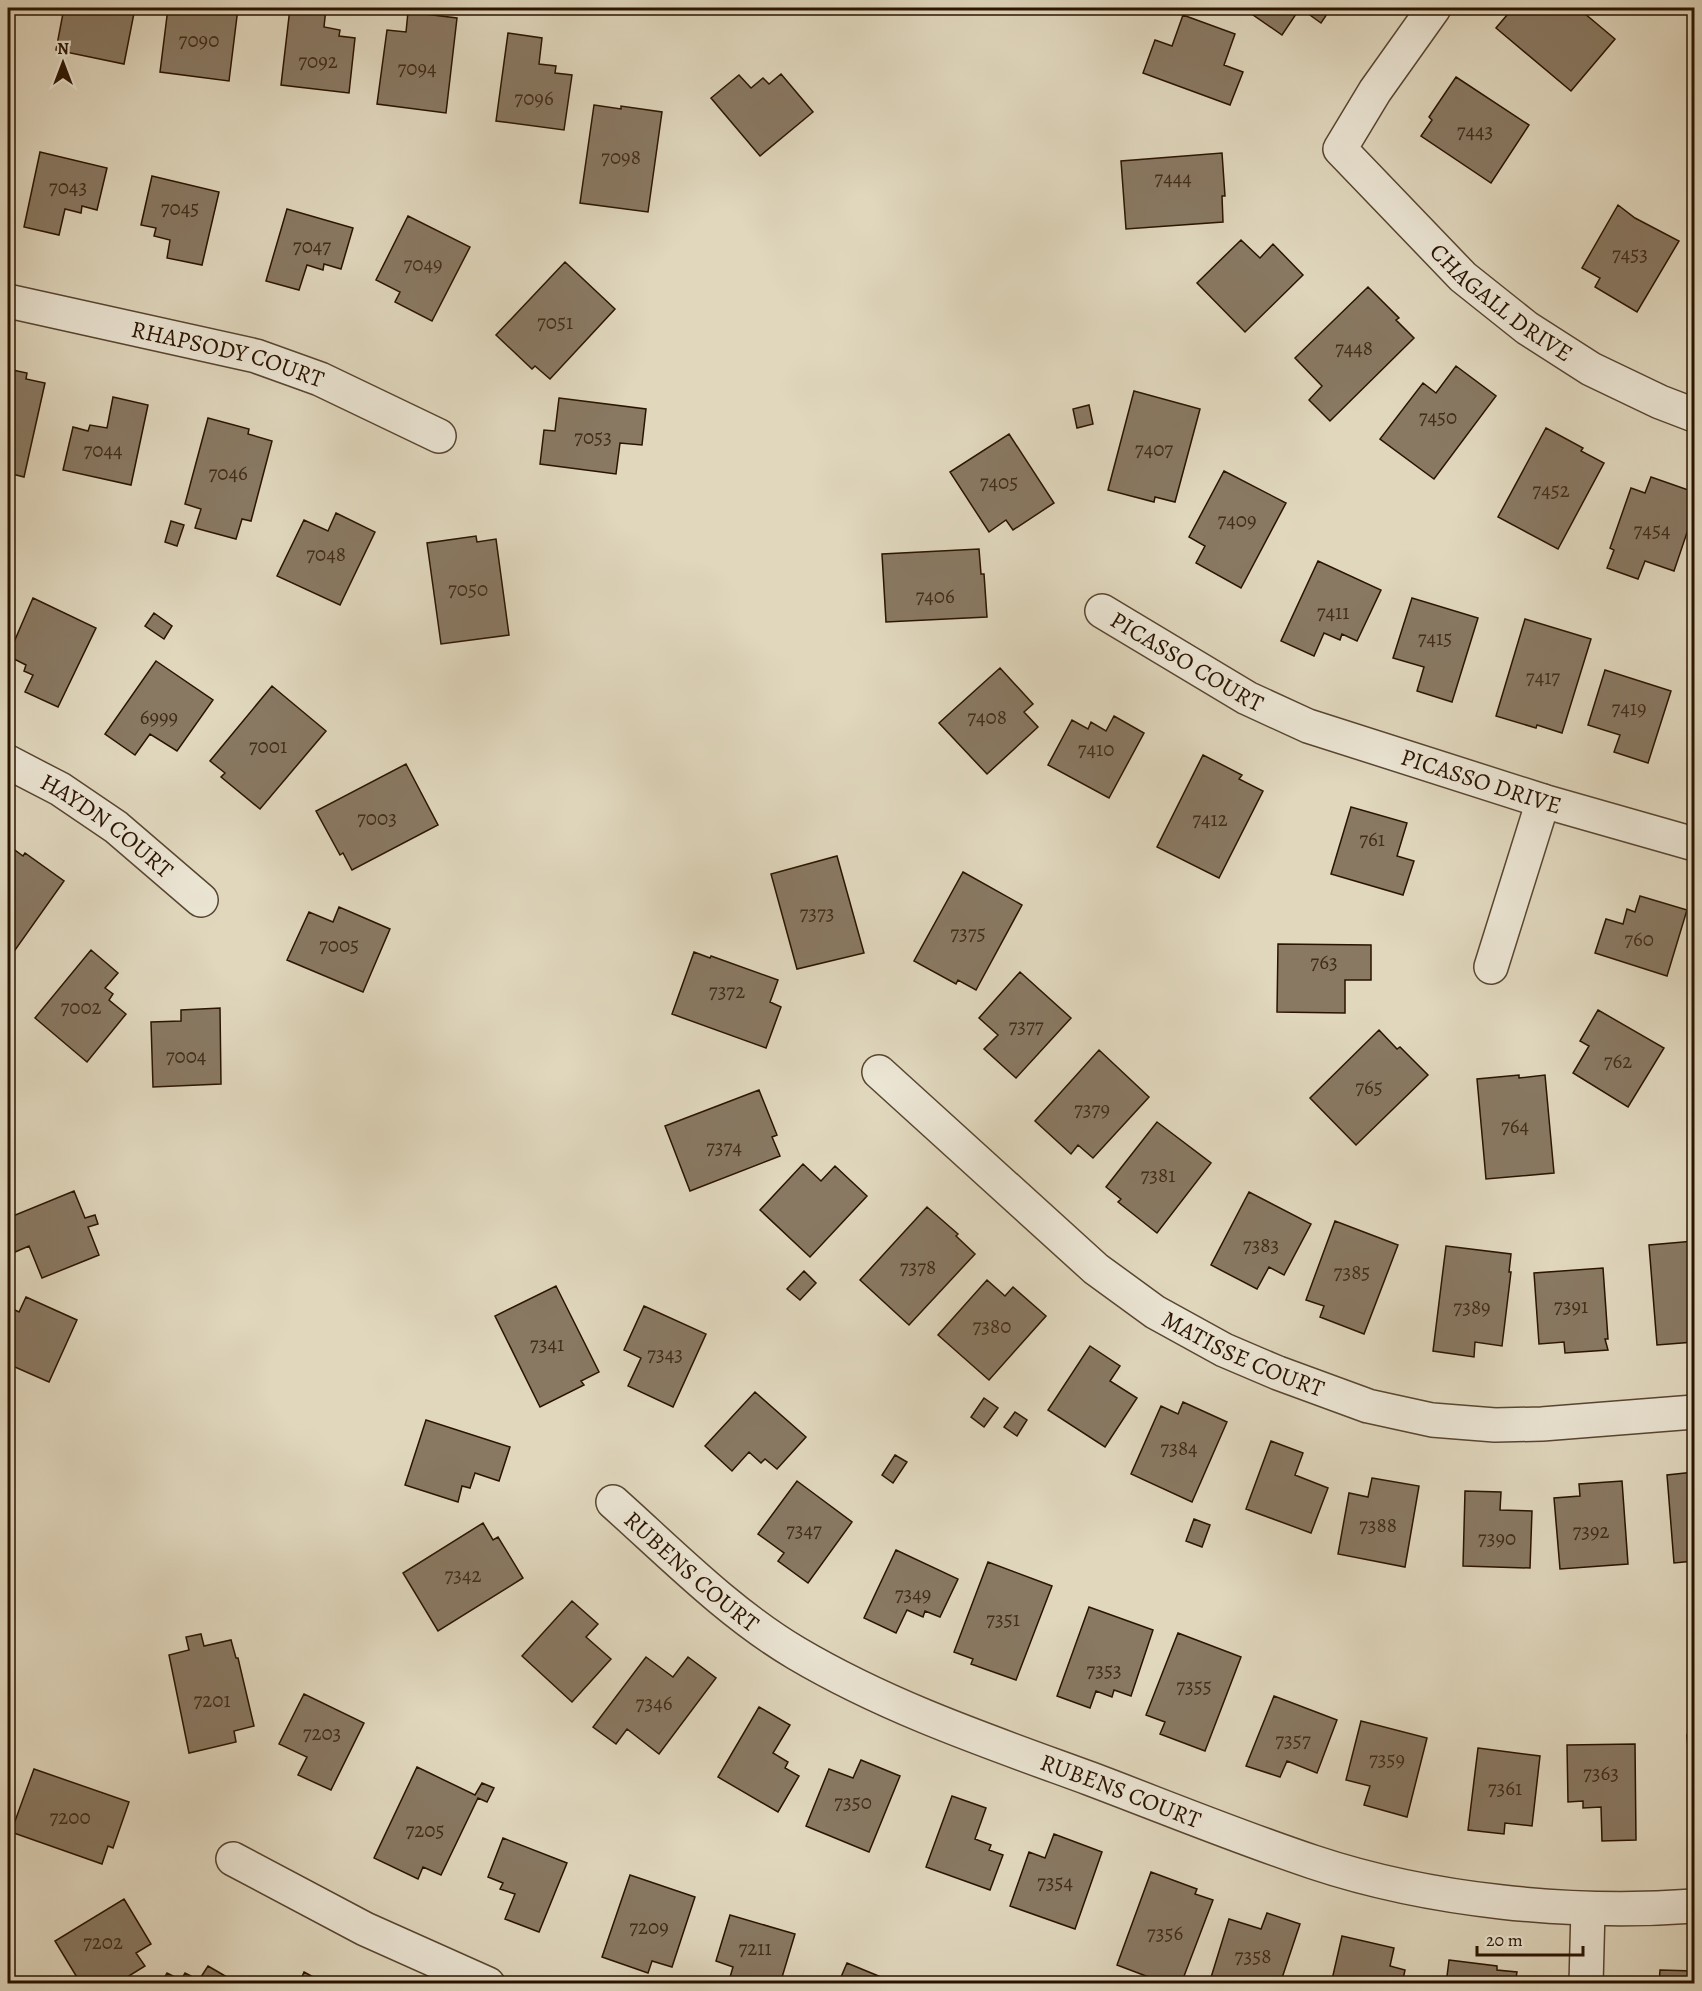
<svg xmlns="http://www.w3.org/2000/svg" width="1702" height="1991" viewBox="0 0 1702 1991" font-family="Alegreya,serif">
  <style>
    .building { fill: #897963; stroke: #2a1401; stroke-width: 1.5 }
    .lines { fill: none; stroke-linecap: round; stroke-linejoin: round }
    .minor-casing { stroke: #584530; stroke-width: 36 }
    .minor { stroke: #ebe5d4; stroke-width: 33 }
    .labels { text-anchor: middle; stroke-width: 4.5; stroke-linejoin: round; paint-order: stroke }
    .number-label { font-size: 21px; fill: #422d1a }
    .street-label { font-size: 24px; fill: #2a1401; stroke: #ebe5d4 }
  </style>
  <rect width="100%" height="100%" fill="#e0d7bd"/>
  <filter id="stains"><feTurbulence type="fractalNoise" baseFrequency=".00333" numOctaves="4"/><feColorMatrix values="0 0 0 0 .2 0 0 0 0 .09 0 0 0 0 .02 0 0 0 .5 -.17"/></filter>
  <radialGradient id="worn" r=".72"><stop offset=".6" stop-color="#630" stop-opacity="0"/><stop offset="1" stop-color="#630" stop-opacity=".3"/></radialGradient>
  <path class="building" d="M64,8H135L124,64L56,50Z
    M168,8H238L229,81L160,72Z
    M290,8H326L324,27L340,30L339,36L355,38L349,93L281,85Z
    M1243,8H1331L1321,23L1300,8L1282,35Z
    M1513,8H1578L1615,39L1571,91L1496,28Z
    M408,12L457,18L446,113L377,104L387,30L406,32Z
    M1183,15L1235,34L1224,65L1243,72L1230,105L1143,73L1155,40L1172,46Z
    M508,33L542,38L539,64L556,66L555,73L572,75L564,130L496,121Z
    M781,74L813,112L760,156L711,98L739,75L751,88L763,78L769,84Z
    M1456,77L1529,125L1491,183L1421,136L1432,120L1429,117Z
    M594,105L621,109V106L662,112L648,212L580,203Z
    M40,152L107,168L97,210L82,206L81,213L65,209L59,235L24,227Z
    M1222,153L1225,196H1222L1223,222L1126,229L1121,161Z
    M152,176L219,192L202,265L167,258L170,240L154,236L156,228L141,225Z
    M1618,205L1635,218L1679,241L1637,312L1595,287L1600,278L1582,268Z
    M287,209L353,228L341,269L324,264L323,270L307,265L299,290L266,281Z
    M408,216L470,247L432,321L395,302L400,292L376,280Z
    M1241,240L1260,258L1273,244L1303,275L1245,332L1197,283Z
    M565,262L615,309L550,379L535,366L532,369L496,335Z
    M1368,287L1399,318L1396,320L1414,338L1330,421L1309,400L1322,386L1295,358Z
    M1456,366L1496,396L1434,479L1380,439L1423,383L1436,393Z
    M8,369L27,373L26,379L45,383L24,477L8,473Z
    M1134,391L1200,409L1175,502L1155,497L1154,502L1108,490Z
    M113,397L148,405L131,485L63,470L73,427L88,431L90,425L107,428Z
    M559,398L646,409L642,445L620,443L616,474L540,464L544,430L555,431Z
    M1089,405L1093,424L1077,428L1073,409Z
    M208,418L249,429L248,434L272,441L251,521L242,519L236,539L195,528L201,509L185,504Z
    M1546,428L1583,448L1581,451L1604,463L1558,549L1498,517Z
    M1009,434L1054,503L1013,530L1006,520L989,532L950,472Z
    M1224,471L1286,503L1241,588L1196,563L1205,546L1189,537Z
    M1651,477L1694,492V512L1674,571L1645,561L1638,579L1607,568L1614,550L1610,548L1631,488L1645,493Z
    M336,513L375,532L340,605L277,576L304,520L328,531Z
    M171,521L184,525L177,546L165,542Z
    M476,536L477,542L496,539L509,635L441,644L427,543Z
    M979,549L981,574H984L987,617L886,622L882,554Z
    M1318,561L1381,590L1357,641L1342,634L1340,640L1324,633L1314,656L1281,641Z
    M33,598L96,628L58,707L25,692L33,675L24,671L26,665L8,656Z
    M1412,598L1478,618L1452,702L1417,691L1424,667L1393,658Z
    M154,613L172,626L164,639L145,626Z
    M1525,619L1591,639L1562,733L1537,725L1536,728L1496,716Z
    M156,661L213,700L177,751L150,734L135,755L105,734Z
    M1000,668L1033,704L1024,712L1038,727L987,774L939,723Z
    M1605,670L1671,691L1648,763L1614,752L1620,735L1588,725Z
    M272,686L326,731L260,809L221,777L225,773L210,761Z
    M1114,716L1144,733L1109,798L1048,765L1072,720L1088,729L1091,722L1106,731Z
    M1203,755L1242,775L1239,779L1263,791L1219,878L1157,847Z
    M406,764L438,825L352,870L343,853L340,855L316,811Z
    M1351,807L1407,823L1397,856L1414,861L1403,895L1331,874Z
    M8,845L23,856L25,853L64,881L8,960Z
    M837,856L864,953L797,969L771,874Z
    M963,872L1022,905L976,990L958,980L956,984L914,961Z
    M1640,896L1687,910L1667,976L1595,953L1606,919L1623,924L1627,909L1635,912Z
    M339,907L390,929L363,992L287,960L309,912L333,922Z
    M1278,944L1371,945V980H1345V1013L1277,1012Z
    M91,950L118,973L105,988L113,994L109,1000L126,1014L87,1062L35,1018Z
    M694,952L710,958L711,956L778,980L770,1002L781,1007L766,1048L672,1014Z
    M1020,972L1071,1018L1016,1078L984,1049L998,1035L979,1018Z
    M220,1008L221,1084L153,1087L151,1022L181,1021V1010Z
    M1598,1010L1664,1048L1628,1107L1573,1073L1589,1046L1580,1041Z
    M1379,1030L1397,1049L1400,1047L1428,1075L1356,1145L1310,1098Z
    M1099,1050L1149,1097L1093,1158L1078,1145L1071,1154L1035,1121Z
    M1519,1075V1078L1545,1075L1554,1173L1486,1179L1477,1079Z
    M759,1090L777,1135L772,1137L780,1156L690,1191L665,1126Z
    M1157,1122L1211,1163L1157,1233L1118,1202L1121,1199L1106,1187Z
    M803,1164L821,1181L835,1166L867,1196L810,1257L760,1210Z
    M74,1191L85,1218L95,1215L98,1224L88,1227L99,1255L42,1278L29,1246L8,1255V1218Z
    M1249,1192L1311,1224L1284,1275L1269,1267L1257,1289L1211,1265Z
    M927,1207L958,1234L956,1236L975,1254L909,1325L860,1280Z
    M1335,1221L1398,1245L1364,1334L1320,1317L1324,1306L1306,1300Z
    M1694,1241V1342L1657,1345L1649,1245Z
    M1446,1246L1511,1254L1509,1272H1511L1502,1346L1475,1342L1474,1357L1433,1351Z
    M1603,1268L1608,1339H1605L1608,1350L1565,1353L1564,1342L1539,1344L1534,1273Z
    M804,1271L816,1283L800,1300L787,1289Z
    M987,1280L1005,1296L1013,1287L1046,1316L989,1380L938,1335Z
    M556,1286L599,1372L581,1381L584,1385L540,1407L495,1316Z
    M26,1297L77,1320L49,1382L8,1364V1322L13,1309L19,1312Z
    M644,1306L706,1334L673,1407L628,1386L641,1358L624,1350Z
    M1090,1346L1120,1366L1110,1381L1137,1398L1105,1447L1048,1410Z
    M755,1392L806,1437L777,1469L765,1459L761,1463L749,1452L732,1471L705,1446Z
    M984,1398L998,1408L984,1427L971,1417Z
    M1183,1402L1227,1422L1192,1502L1131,1474L1161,1406L1178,1414Z
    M1015,1412L1027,1420L1017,1436L1004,1427Z
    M426,1420L510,1447L499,1481L475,1473L470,1488L462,1486L458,1502L405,1485Z
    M1271,1441L1303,1453L1295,1475L1328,1488L1311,1533L1246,1509Z
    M895,1455L907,1462L893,1483L882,1475Z
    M1694,1472V1561L1674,1563L1667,1475Z
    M1372,1478L1419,1486L1405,1567L1338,1554L1349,1493L1368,1497Z
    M797,1481L852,1522L808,1583L778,1561L784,1553L758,1534Z
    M1622,1481L1628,1564L1560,1569L1554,1498L1580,1496L1579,1484Z
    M1465,1491L1501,1492L1500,1510L1532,1511L1530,1568L1463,1566Z
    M1194,1519L1210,1525L1202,1547L1186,1541Z
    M483,1523L493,1540L498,1537L523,1578L438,1631L403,1573Z
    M896,1550L958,1579L940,1617L925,1611L923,1617L907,1610L896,1633L864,1618Z
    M988,1562L1052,1586L1016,1680L971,1664L973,1659L954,1652Z
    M572,1601L598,1624L586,1637L611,1659L572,1702L522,1656Z
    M1089,1607L1153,1630L1131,1696L1114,1690L1112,1697L1096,1691L1090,1708L1057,1696Z
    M1178,1633L1241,1657L1205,1751L1160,1734L1165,1722L1146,1715Z
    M201,1634L204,1646L231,1640L236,1658H238L254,1726L234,1731L236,1742L189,1753L169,1655L189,1650L186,1637Z
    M646,1657L673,1677L688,1657L716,1678L659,1754L627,1729L616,1744L593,1727Z
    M304,1694L364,1723L331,1790L298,1775L307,1757L279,1744Z
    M1274,1696L1337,1720L1317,1773L1287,1761L1280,1777L1246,1766Z
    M759,1707L790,1725L773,1753L788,1762L785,1768L799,1776L778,1812L718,1777Z
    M1361,1721L1427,1738L1407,1817L1364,1805L1370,1786L1346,1780Z
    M1694,1734V1836L1687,1735Z
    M1635,1744L1636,1840L1602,1841L1601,1807L1583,1808V1801L1568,1802L1567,1745Z
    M1478,1748L1540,1756L1532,1826L1505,1823L1504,1834L1468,1830Z
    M861,1760L900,1776L869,1852L806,1826L829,1769L853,1778Z
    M417,1767L475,1795L482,1783L494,1788L487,1802L478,1798L441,1875L423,1867L418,1879L374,1858Z
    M34,1769L129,1802L113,1848L108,1846L102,1864L11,1832Z
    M952,1796L986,1808L975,1839L991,1845L989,1850L1003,1855L990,1890L926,1867Z
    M1054,1834L1102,1852L1075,1929L1010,1906L1029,1852L1045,1858Z
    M503,1838L567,1863L539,1932L505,1919L515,1894L500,1889L503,1883L488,1877Z
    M1151,1872L1197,1889L1195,1894L1213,1900L1181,1984H1167L1117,1965Z
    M630,1875L695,1897L672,1967L652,1961L648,1973L602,1957Z
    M124,1899L151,1944L136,1953L145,1966L116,1984H81L55,1941Z
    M1267,1913L1300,1924L1280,1984H1209L1229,1919L1261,1929Z
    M730,1915L795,1934L780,1984H728L733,1967L716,1961Z
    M1342,1936L1394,1948L1390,1966L1405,1970L1402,1984H1331Z
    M1449,1960L1497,1966V1970L1517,1972L1515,1984H1446Z
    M847,1963L898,1984H838Z
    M208,1966L239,1984H161L167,1973L181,1980L185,1973L199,1980Z
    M1660,1970L1694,1971V1984H1659Z
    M304,1972L326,1984H299Z"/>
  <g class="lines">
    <g class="minor-casing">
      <g id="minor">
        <path id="s1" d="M1434,8L1375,91L1340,149L1463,277L1527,328L1591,369L1660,402L1694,415"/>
        <path id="s2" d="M8,301L256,356L320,379L439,436"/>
        <path id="s3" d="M1102,611L1247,698L1308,726L1543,801L1694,844"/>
        <path id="s4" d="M8,762L60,789L116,827L201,900"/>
        <path d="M1491,967L1543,801"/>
        <path id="s5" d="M879,1072L1096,1269L1155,1312L1224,1350L1278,1373L1368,1406L1432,1420L1495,1425L1542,1424L1694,1412"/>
        <path id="s6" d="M613,1502C671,1554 730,1614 796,1653C889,1708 990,1742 1091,1779C1165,1807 1238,1837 1313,1862C1430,1901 1572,1915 1694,1906"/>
        <path d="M233,1859L365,1929L488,1984"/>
        <path d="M1586,1984L1588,1909"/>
      </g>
    </g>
    <use href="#minor" class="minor"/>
  </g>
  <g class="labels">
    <g class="number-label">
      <text x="199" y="47">7090</text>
      <text x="318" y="68">7092</text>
      <text x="417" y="75">7094</text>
      <text x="534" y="105">7096</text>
      <text x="1475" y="138">7443</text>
      <text x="621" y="164">7098</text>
      <text x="1173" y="185">7444</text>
      <text x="68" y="194">7043</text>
      <text x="180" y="215">7045</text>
      <text x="312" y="253">7047</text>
      <text x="1630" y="261">7453</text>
      <text x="423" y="271">7049</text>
      <text x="555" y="329">7051</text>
      <text x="1354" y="355">7448</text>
      <text x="1438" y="424">7450</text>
      <text x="593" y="444">7053</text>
      <text x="1154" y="456">7407</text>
      <text x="103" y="457">7044</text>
      <text x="228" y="480">7046</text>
      <text x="999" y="489">7405</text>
      <text x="1551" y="497">7452</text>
      <text x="1237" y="527">7409</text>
      <text x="1652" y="537">7454</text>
      <text x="326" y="561">7048</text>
      <text x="468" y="596">7050</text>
      <text x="935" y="603">7406</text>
      <text x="1333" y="619">7411</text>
      <text x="1435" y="645">7415</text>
      <text x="1543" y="684">7417</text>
      <text x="1629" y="715">7419</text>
      <text x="159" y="724">6999</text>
      <text x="987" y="724">7408</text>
      <text x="268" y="753">7001</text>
      <text x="1096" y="756">7410</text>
      <text x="377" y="825">7003</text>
      <text x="1210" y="826">7412</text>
      <text x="1372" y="846">761</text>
      <text x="817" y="920">7373</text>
      <text x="968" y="940">7375</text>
      <text x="1639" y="946">760</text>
      <text x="339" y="952">7005</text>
      <text x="1324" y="969">763</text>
      <text x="727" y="998">7372</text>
      <text x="81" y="1014">7002</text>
      <text x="1026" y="1033">7377</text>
      <text x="186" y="1063">7004</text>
      <text x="1618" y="1068">762</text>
      <text x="1369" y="1094">765</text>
      <text x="1092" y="1116">7379</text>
      <text x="1515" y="1133">764</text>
      <text x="724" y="1154">7374</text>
      <text x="1158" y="1182">7381</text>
      <text x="1261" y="1252">7383</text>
      <text x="918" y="1274">7378</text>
      <text x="1352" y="1279">7385</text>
      <text x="1571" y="1313">7391</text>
      <text x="1472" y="1314">7389</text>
      <text x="992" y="1333">7380</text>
      <text x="547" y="1351">7341</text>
      <text x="665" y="1361">7343</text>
      <text x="1179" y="1455">7384</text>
      <text x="1378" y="1532">7388</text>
      <text x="804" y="1537">7347</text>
      <text x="1591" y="1538">7392</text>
      <text x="1497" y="1545">7390</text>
      <text x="463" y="1582">7342</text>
      <text x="913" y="1601">7349</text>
      <text x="1003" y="1626">7351</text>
      <text x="1104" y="1677">7353</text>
      <text x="1194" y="1693">7355</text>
      <text x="212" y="1707">7201</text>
      <text x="654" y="1710">7346</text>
      <text x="322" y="1740">7203</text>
      <text x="1293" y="1747">7357</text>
      <text x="1387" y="1766">7359</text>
      <text x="1601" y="1780">7363</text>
      <text x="1505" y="1795">7361</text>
      <text x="853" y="1809">7350</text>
      <text x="70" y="1824">7200</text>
      <text x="425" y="1837">7205</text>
      <text x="1055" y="1889">7354</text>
      <text x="649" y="1934">7209</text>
      <text x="1165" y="1940">7356</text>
      <text x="103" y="1949">7202</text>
      <text x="755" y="1955">7211</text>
      <text x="1253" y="1963">7358</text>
    </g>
    <g class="street-label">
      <text dy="8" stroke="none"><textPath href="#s1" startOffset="393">CHAGALL DRIVE</textPath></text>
      <text dy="8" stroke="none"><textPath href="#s2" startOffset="226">RHAPSODY COURT</textPath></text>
      <text dy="8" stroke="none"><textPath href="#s3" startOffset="99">PICASSO COURT</textPath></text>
      <text dy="8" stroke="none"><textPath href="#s3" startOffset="418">PICASSO DRIVE</textPath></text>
      <text dy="8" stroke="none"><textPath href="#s4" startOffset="118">HAYDN COURT</textPath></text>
      <text dy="8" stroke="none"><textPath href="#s5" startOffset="464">MATISSE COURT</textPath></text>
      <text dy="8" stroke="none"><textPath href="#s6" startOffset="105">RUBENS COURT</textPath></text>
      <text dy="8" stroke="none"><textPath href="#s6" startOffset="591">RUBENS COURT</textPath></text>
    </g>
  </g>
  <rect width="1702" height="1991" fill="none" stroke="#e0d7bd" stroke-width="30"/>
  <rect x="9" y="9" width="1684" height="1973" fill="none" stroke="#2a1401" stroke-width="3"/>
  <rect x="15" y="15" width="1672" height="1961" fill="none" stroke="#2a1401" stroke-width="1.5"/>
  <g transform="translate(63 63)" stroke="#ebe5d4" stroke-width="4.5" paint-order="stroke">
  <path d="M0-4.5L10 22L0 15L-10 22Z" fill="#2a1401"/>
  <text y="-9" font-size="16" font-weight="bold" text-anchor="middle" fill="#2a1401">N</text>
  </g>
  <path d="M1477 1946v9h106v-9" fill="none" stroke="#2a1401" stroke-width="3"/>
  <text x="1486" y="1946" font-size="18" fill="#2a1401" stroke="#ebe5d4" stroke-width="4.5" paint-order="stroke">20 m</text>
  <rect width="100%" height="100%" filter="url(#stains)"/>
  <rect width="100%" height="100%" fill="url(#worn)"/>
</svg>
